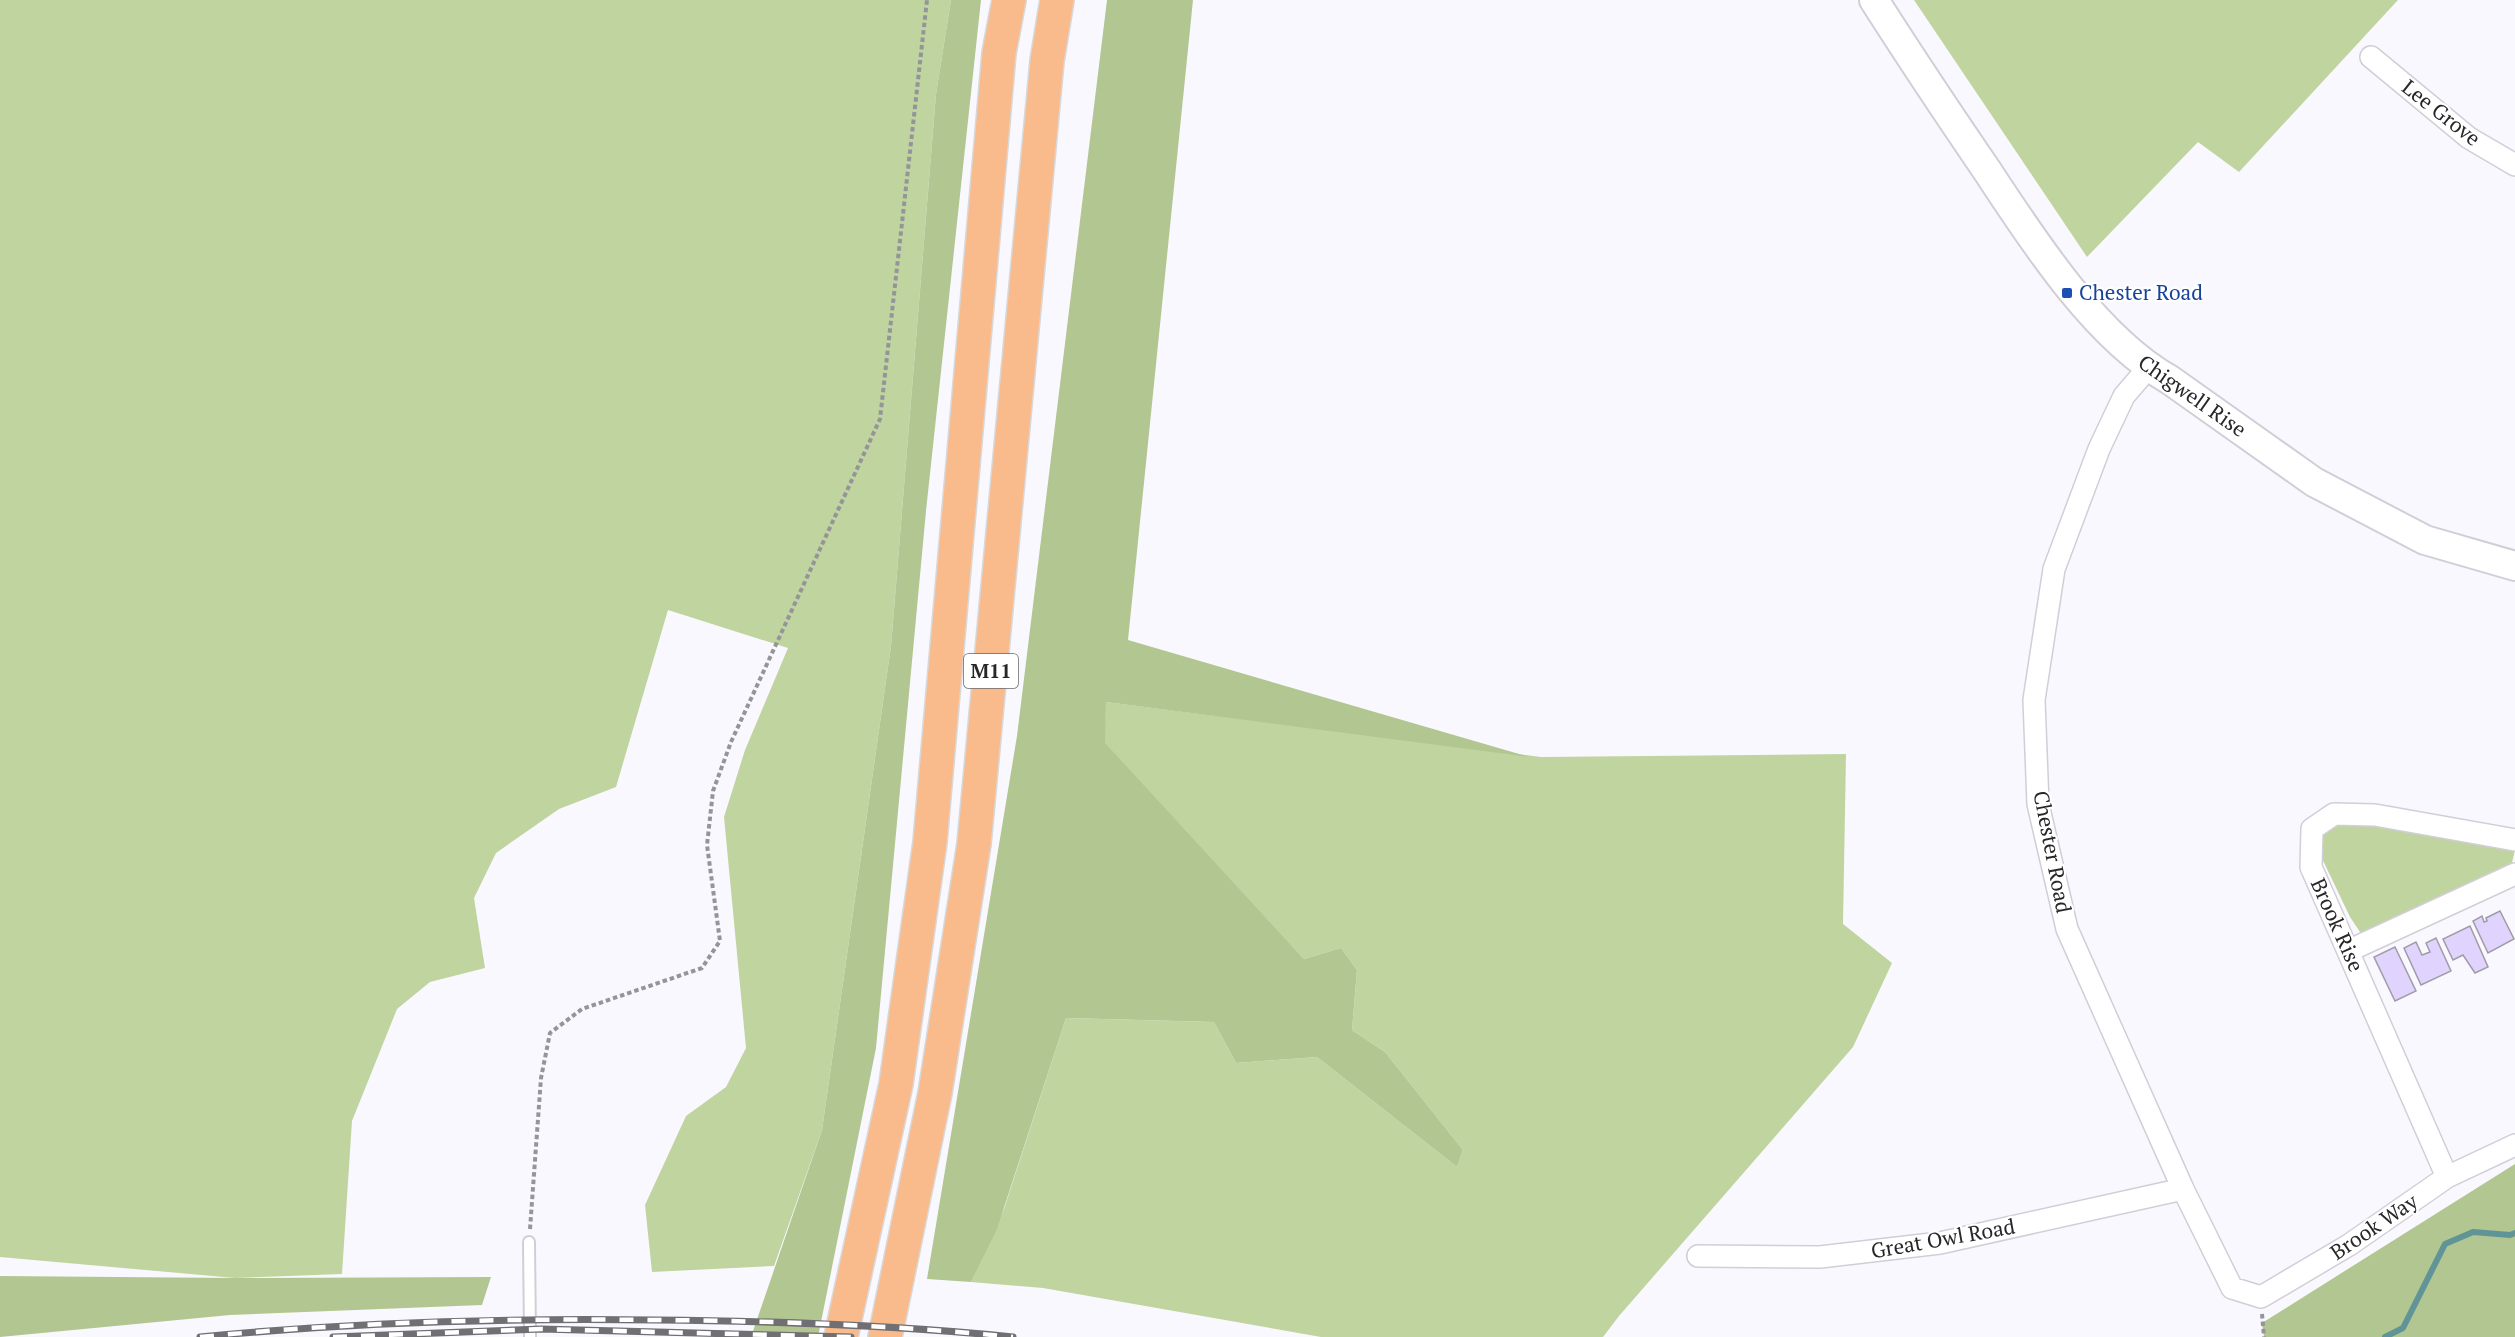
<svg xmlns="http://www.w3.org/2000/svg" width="2515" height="1337" viewBox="0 0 2515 1337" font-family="'PT Serif',serif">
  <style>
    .green { fill: #c0d49f }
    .forest { fill: #b2c691 }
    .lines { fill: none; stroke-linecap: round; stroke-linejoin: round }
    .stream { stroke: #609497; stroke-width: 6 }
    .building { fill: #e0d4ff; stroke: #9f9ca6; stroke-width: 1.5 }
    .service-casing { stroke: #d1ced8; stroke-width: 14 }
    .minor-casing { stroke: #d1ced8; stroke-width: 24 }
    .secondary-casing { stroke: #d1ced8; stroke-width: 32 }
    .motorway-casing { stroke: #d8d8d8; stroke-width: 36 }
    .path { stroke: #959499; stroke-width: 4; stroke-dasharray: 4.5 3; stroke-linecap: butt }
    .service { stroke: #fff; stroke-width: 10 }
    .minor { stroke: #fff; stroke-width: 21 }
    .secondary { stroke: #fff; stroke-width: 28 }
    .motorway { stroke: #f9bb8c; stroke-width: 33 }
    .rail-casing { stroke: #706f73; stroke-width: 7 }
    .rail { stroke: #fff; stroke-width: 4.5; stroke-dasharray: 14; stroke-linecap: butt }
    .transit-dot { fill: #1a4fb4; stroke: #fff; stroke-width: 2 }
    .labels { text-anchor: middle; stroke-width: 4.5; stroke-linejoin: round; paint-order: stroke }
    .shield { fill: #fff; stroke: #686769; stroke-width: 1.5 }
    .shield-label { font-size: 20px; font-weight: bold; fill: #272629 }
    .street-label { font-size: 21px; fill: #272629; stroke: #fff }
    .transit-label { font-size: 21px; fill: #164399; stroke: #fff; text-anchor: start }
  </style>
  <rect width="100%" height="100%" fill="#faf8ff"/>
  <path class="green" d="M0,0H951L936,94L891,646L822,1130L774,1266L652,1272L645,1205L686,1116L726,1087L746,1048L724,817L745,750L788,648L668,610L616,787L559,809L496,853L474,898L485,968L430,982L397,1009L352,1121L342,1274L235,1278L0,1257Z
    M1914,0H2398L2239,172L2198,142L2087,257Z
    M1106,702L1541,757L1846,754L1843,924L1892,963L1853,1047L1619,1316L1603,1337H1321L1043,1288L971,1282L1004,1209L1066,1018L1214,1022L1236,1063L1317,1057L1457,1167L1463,1150L1385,1052L1352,1030L1357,970L1341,948L1304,959L1104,743Z
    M2334,814L2513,839L2515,850L2511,867L2378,932H2360L2350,917L2317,848L2319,829Z"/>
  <path class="forest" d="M951,0H981L926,511L876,1048L818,1337H751L822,1130L891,646L936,94Z
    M1107,0H1193L1128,640L1529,757L1106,702L1105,743L1304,959L1341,948L1357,970L1352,1030L1385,1052L1463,1150L1457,1167L1317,1057L1236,1063L1214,1022L1066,1018L997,1229L971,1282L927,1279L1017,736Z
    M2515,1164V1337H2264L2262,1323Z
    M0,1276L235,1278L491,1277L482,1305L230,1315L0,1337Z"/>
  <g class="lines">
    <path class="stream" d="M2385,1337L2403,1328L2445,1244L2473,1232L2510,1235L2515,1233"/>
  </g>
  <path class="building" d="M2500,911L2514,939L2488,953L2473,921L2482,916L2484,922L2487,921L2486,918Z
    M2470,926L2488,967L2475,973L2463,955L2453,960L2443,939Z
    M2436,938L2451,971L2421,985L2404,948L2416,942L2422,955L2430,952L2426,943Z
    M2395,947L2416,991L2395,1001L2374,957Z"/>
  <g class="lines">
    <g class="service-casing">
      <path id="service" d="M529,1242L530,1337"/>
    </g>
    <g class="minor-casing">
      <path id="minor" d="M2371,57L2469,138L2515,165
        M2148,368L2124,396L2099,449L2054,569L2034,700L2038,804L2067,929L2183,1189L2232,1288L2261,1297L2349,1245L2447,1177L2515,1145
        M2348,951L2515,874
        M2447,1177L2311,867L2312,829L2334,814L2375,815L2515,840
        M1698,1256L1820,1257L1940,1243L2183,1189"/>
    </g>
    <g class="secondary-casing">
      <path id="secondary" d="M1874,0C1911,58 1949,115 1988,172C2034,242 2096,338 2170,380L2314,482L2425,540L2515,566"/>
    </g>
    <g class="motorway-casing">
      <path id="motorway" d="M841,1337L896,1084L930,842L999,53L1009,0
        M885,1337L935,1093L974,844L1047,61L1057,0"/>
    </g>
    <path class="path" d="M530,1229L541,1078L550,1033L582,1009L702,968L720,941L707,845L713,791L731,742L880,419L927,0
      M2262,1314L2264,1337"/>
    <use href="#service" class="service"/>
    <use href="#minor" class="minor"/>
    <use href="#secondary" class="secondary"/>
    <use href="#motorway" class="motorway"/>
    <g class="rail-casing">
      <path id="rail" d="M200,1337C351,1322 504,1318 656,1320C776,1321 895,1325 1013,1337
        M333,1337L541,1329L851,1337"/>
    </g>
    <use href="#rail" class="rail"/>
  </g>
  <rect class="transit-dot" x="2061" y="287" width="12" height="12" rx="3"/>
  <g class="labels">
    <rect class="shield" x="964" y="654" width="54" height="34" rx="4.5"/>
    <g class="shield-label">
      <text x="991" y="678">M11</text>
    </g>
    <g class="street-label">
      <text transform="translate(2441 113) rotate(38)" y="7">Lee Grove</text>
      <text transform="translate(2192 396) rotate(35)" y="7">Chigwell Rise</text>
      <text transform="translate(2052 852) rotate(79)" y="7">Chester Road</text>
      <text transform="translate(2337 925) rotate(66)" y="7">Brook Rise</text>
      <text transform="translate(2374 1227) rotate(-34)" y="7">Brook Way</text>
      <text transform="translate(1943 1239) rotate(-10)" y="7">Great Owl Road</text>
    </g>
    <g class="transit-label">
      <text x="2079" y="300">Chester Road</text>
    </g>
  </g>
</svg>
